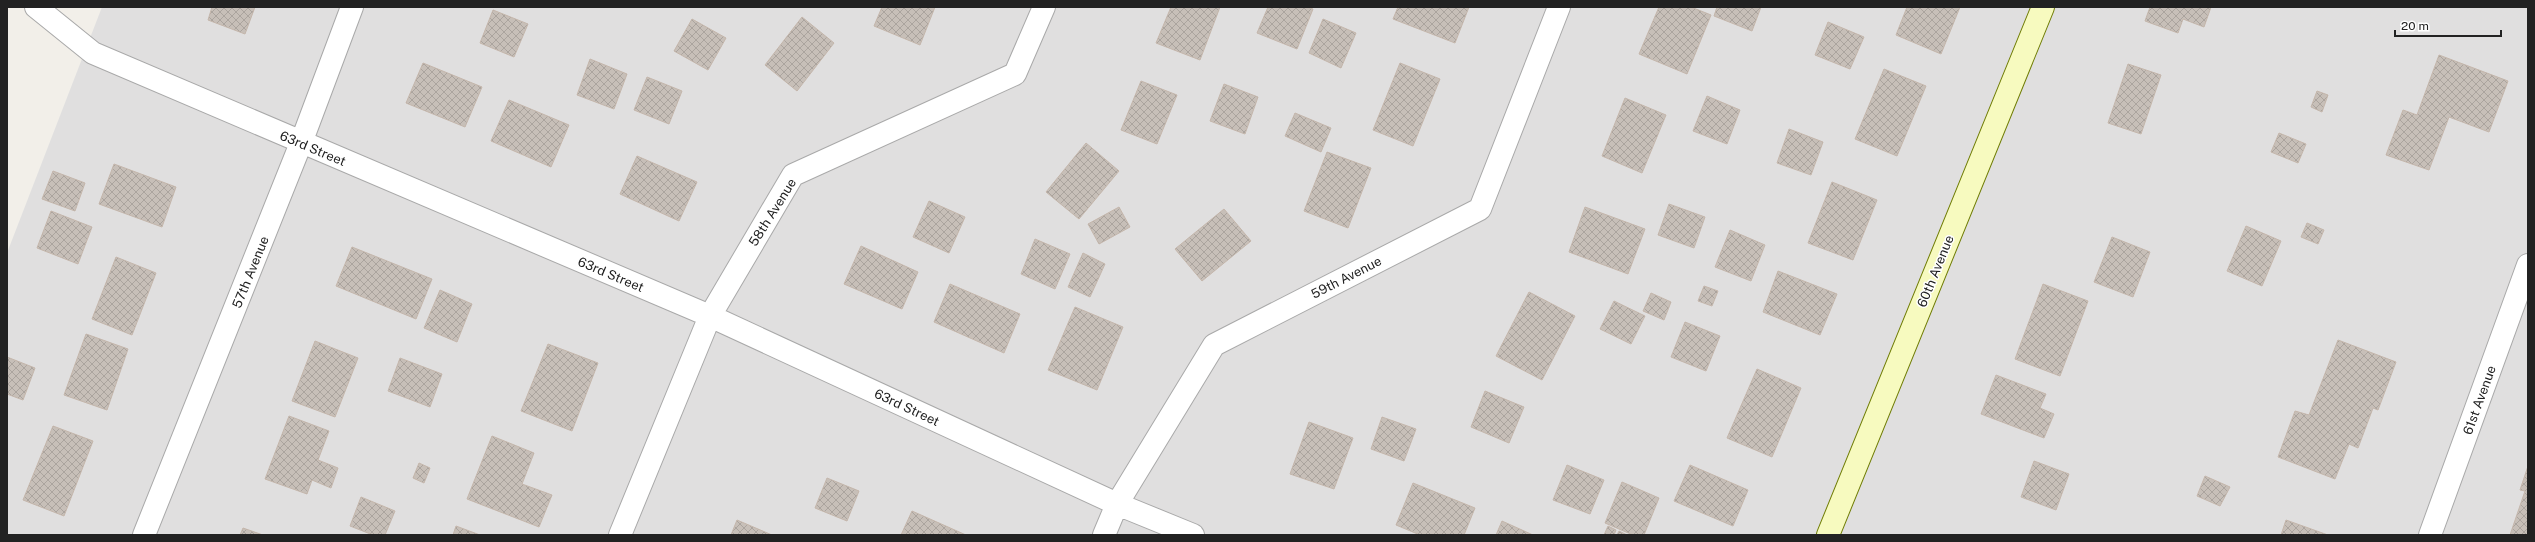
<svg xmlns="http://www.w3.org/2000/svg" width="2535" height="542" viewBox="0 0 2535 542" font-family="'Public Sans',sans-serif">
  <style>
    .residential { fill: #e0dfdf }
    .building { fill: url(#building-cross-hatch); stroke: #c4b6ab }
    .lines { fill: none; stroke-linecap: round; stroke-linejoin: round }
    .street-casing { stroke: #a9a9a9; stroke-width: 24 }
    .secondary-casing { stroke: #707d05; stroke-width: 24 }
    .street { stroke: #fff; stroke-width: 22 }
    .secondary { stroke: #f7fabf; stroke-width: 22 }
    .labels { text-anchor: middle; stroke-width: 3; stroke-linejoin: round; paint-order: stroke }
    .street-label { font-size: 13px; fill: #222; stroke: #fff }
  </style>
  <defs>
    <pattern id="building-cross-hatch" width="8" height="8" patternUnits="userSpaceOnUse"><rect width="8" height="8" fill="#c7bfb8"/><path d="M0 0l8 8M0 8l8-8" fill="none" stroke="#aba49e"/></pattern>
  </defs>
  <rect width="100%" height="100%" fill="#f2efe9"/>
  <path class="residential" d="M102,7H2528V535H7V253Z"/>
  <path class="building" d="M212,7H255L245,34L208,20Z
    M882,7H935L920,45L874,26Z
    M1171,7H1220L1200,60L1156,43Z
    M1268,7H1307L1313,9L1297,49L1257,33Z
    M1398,7H1469L1455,43L1393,19Z
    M1659,7H1691L1711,15L1687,74L1639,54Z
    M1717,7H1761L1752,31L1714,16Z
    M1907,7H1960L1941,54L1896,35Z
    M2150,7H2211L2204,27L2183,19L2178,33L2145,21Z
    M493,10L528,24L514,57L480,43Z
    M802,17L834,43L797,91L765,65Z
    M692,19L726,38L708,70L674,51Z
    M1323,19L1356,33L1341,68L1309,53Z
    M1828,22L1864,37L1850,69L1815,55Z
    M2439,55L2508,81L2489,132L2449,117L2429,170L2386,155L2403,110L2417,115Z
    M590,59L627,74L614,109L577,95Z
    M423,63L482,87L465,127L406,103Z
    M1400,63L1440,79L1413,146L1373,130Z
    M2128,64L2161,75L2141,134L2108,123Z
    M1884,69L1926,86L1897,156L1855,139Z
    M647,77L682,91L669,124L634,110Z
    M1141,81L1177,95L1157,144L1121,130Z
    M1224,84L1258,97L1245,134L1210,121Z
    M2317,91L2328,95L2322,112L2311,107Z
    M1707,96L1740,110L1727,144L1693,131Z
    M1625,98L1666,115L1642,173L1602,156Z
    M509,100L569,125L551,167L491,141Z
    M1295,113L1331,128L1321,152L1285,136Z
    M1789,129L1823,142L1811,175L1777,163Z
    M2279,133L2306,144L2298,163L2271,152Z
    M1086,143L1119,171L1079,219L1046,192Z
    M1327,152L1371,168L1348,228L1304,211Z
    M637,156L697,182L679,221L620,194Z
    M114,164L176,187L162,227L99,204Z
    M53,171L85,183L75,211L42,199Z
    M1832,182L1877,200L1853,260L1808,243Z
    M929,201L965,217L949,253L913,237Z
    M1669,204L1705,217L1694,248L1658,235Z
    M1119,207L1130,227L1099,244L1088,224Z
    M1585,207L1645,229L1628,274L1569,252Z
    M1224,209L1251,241L1202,281L1175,249Z
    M51,211L92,227L78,264L37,248Z
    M2307,223L2324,230L2318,244L2301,237Z
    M2246,226L2281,241L2262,286L2227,271Z
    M1730,230L1765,245L1751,281L1715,267Z
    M2112,237L2150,252L2133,297L2094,282Z
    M1035,239L1070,254L1055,289L1021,274Z
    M861,246L918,272L902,309L844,284Z
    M352,247L432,279L416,319L336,286Z
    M1083,253L1105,264L1090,297L1068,287Z
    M116,257L156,273L132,335L92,319Z
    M1778,271L1837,294L1820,335L1763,312Z
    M950,284L1020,314L1004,353L934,322Z
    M2043,284L2088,301L2060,376L2015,359Z
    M1704,286L1718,291L1712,306L1698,301Z
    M440,290L472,304L457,342L424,328Z
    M1529,292L1575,316L1542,380L1496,356Z
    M1651,293L1671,302L1664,320L1643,311Z
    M1614,301L1645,316L1631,344L1600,329Z
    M1075,307L1123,327L1097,390L1048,370Z
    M1685,322L1720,336L1706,371L1671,357Z
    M86,334L128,349L107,410L64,395Z
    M2338,340L2396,362L2378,410L2373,408L2358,448L2349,444L2335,479L2278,457L2295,411L2309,415Z
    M315,341L358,358L335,417L292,401Z
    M548,344L598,363L572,431L521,411Z
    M7,357L35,368L23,400L7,394Z
    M400,358L442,374L430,407L388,391Z
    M1757,369L1801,388L1772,457L1727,438Z
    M1996,375L2046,394L2040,408L2054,414L2044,438L1981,414Z
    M1485,391L1524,407L1509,443L1471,427Z
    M289,416L329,431L318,460L338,468L331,488L312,480L307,494L265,479Z
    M1382,417L1416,429L1404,461L1371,449Z
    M1309,422L1353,438L1334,489L1290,474Z
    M53,426L93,441L64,516L23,500Z
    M492,436L534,453L522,484L552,495L539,527L467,499Z
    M2034,461L2069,474L2056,510L2021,497Z
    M419,463L430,468L424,483L413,478Z
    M1567,465L1604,480L1590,514L1553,500Z
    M1690,465L1748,490L1733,526L1674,501Z
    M2528,466V535H2510L2525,491L2520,490Z
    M2205,476L2230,487L2220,506L2197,496Z
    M827,478L859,491L847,521L815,508Z
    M1622,482L1659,498L1644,535H1633L1605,523Z
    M1413,483L1475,508L1464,535H1420L1396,525Z
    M361,497L395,511L385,535H373L350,526Z
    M912,511L966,535H901Z
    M737,520L772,535H731Z
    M2286,520L2328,535H2281Z
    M1502,521L1533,535H1496Z
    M456,526L480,535H453Z
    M1608,526L1616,530L1614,535H1604Z
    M243,528L263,535H240Z
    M1619,531L1627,535H1617Z"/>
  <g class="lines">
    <g class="street-casing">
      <path id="street" d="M36,7L93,53L710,316L1117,504L1193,535
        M144,535L301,143L352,7
        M620,535L710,316L793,175L1015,74L1044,7
        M1104,535L1117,504L1214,345L1480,209L1559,7
        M2430,535L2528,265"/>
    </g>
    <g class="secondary-casing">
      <path id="secondary" d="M1828,535L2043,7"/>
    </g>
    <use href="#street" class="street"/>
    <use href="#secondary" class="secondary"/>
  </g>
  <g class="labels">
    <g class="street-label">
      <text transform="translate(313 148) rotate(23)" y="5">63rd Street</text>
      <text transform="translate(772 212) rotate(-58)" y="5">58th Avenue</text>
      <text transform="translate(1935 271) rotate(-68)" y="5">60th Avenue</text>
      <text transform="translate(250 272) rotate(-68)" y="5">57th Avenue</text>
      <text transform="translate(611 274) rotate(23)" y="5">63rd Street</text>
      <text transform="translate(1346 277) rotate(-27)" y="5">59th Avenue</text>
      <text transform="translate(2479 400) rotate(-70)" y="5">61st Avenue</text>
      <text transform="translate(907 407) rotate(25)" y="5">63rd Street</text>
    </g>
  </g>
  <rect width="2535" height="542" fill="none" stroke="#222222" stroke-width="16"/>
  <path d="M2395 30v6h106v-6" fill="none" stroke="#222222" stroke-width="2"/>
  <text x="2401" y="30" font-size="12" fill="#222222" stroke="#ffffff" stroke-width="3" paint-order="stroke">20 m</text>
</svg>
